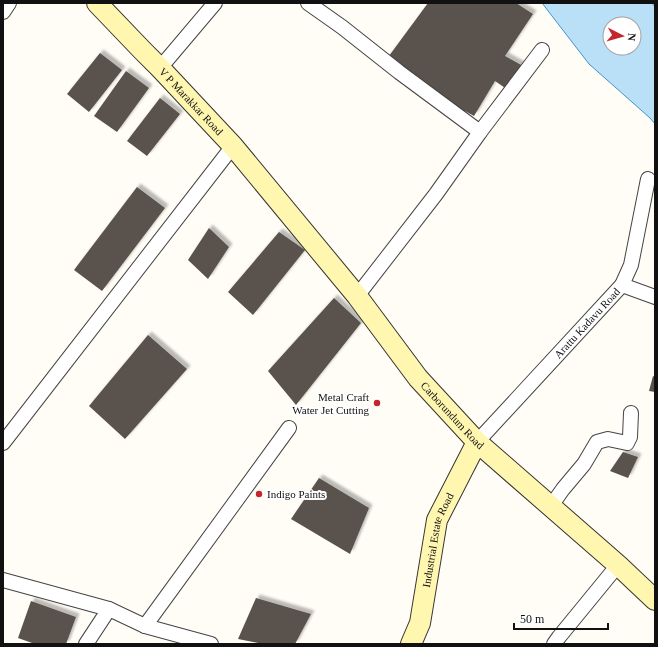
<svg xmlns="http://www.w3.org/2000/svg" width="658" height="647" viewBox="0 0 658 647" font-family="'Times New Roman',serif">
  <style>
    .water { fill: #b9e0f7; stroke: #3f96cf; fill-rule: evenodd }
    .building { fill: #5a524d; filter: url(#shadow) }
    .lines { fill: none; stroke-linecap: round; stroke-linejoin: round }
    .street-casing { stroke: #444; stroke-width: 16 }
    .secondary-casing { stroke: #333; stroke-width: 22 }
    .street { stroke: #fff; stroke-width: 14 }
    .secondary { stroke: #fff6b0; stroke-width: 20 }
    .poi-dot { fill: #c4262e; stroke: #fff; stroke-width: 1.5 }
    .labels { text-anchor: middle; stroke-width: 4; stroke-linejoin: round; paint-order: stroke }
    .street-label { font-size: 11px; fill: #111; stroke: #fff }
    .poi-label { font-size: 11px; fill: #111; stroke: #fff; text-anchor: end }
  </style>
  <defs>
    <filter id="shadow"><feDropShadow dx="3.5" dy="-3.5" stdDeviation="1" flood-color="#0004"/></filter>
  </defs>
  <rect width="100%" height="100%" fill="#fffdf5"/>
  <path class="water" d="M542,3H652L655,7V124L650,118L589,64ZM610,24H634V48H610Z"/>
  <path class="building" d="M428,3H516L533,14L505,56L523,66L508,90L495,81L474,116L465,111L464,113L386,60Z
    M100,53L122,70L89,112L67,94Z
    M126,71L149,88L117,132L94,116Z
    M160,98L180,114L147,156L127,141Z
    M137,187L165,208L102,291L74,270Z
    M209,228L229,247L208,279L188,260Z
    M279,232L305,250L253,315L228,292Z
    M334,298L361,323L296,405L268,371Z
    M148,335L187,369L125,439L89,406Z
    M653,376L655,377V392L649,391Z
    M623,452L638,457L628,478L610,471Z
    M319,478L369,508L350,554L291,519Z
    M256,598L311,614L295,644H263L238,639Z
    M31,601L76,617L66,644H35L18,638Z"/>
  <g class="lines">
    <g class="street-casing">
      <g id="street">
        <path d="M308,3L342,27L399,72L480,132"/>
        <path d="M3,12L9,3"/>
        <path d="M160,68L215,3"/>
        <path d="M622,285L655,297"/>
        <path d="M357,296L436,194L480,132L542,50"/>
        <path id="s1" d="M477,442L622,285L631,265L648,179"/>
        <path d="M3,443L233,146"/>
        <path d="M551,506L563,489L584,464L597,442L608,439L627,443L630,437L631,413"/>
        <path d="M3,580L109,609"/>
        <path d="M145,626L289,428"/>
        <path d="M86,644L109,609L145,626L211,644"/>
        <path d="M554,644L559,637L618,565"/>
      </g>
    </g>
    <g class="secondary-casing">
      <g id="secondary">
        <path id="s2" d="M97,3L142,50L160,68L233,146L357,296L418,378L477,442L618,565L655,600"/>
        <path id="s3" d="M411,644L420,623L437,520L477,442"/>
      </g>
    </g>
    <use href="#street" class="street"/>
    <use href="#secondary" class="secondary"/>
  </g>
  <g class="poi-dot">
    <circle cx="377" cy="403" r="4"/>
    <circle cx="259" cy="494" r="4"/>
  </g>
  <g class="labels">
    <g class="street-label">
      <text dy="4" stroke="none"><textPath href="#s2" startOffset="136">V P Marakkar Road</textPath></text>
      <text dy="4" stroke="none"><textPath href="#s1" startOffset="162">Arattu Kadavu Road</textPath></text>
      <text dy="4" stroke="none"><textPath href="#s2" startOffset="545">Carborundum Road</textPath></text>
      <text dy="4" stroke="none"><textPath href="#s3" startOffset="108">Industrial Estate Road</textPath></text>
    </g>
    <g class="poi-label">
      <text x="369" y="401">Metal Craft<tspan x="369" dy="13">Water Jet Cutting</tspan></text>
      <text x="267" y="498" text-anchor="start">Indigo Paints</text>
    </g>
  </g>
  <rect width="658" height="647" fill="none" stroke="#111111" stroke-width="8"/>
  <g transform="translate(622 36) rotate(96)"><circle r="19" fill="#ffffff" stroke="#a0a0a0"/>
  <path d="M0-3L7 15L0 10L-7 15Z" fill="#c4262e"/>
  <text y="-6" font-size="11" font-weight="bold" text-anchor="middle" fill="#111111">N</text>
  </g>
  <path d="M514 623v6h94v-6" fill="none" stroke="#111111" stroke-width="2"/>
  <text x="520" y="623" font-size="12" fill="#111111" stroke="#ffffff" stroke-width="3" paint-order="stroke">50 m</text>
</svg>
